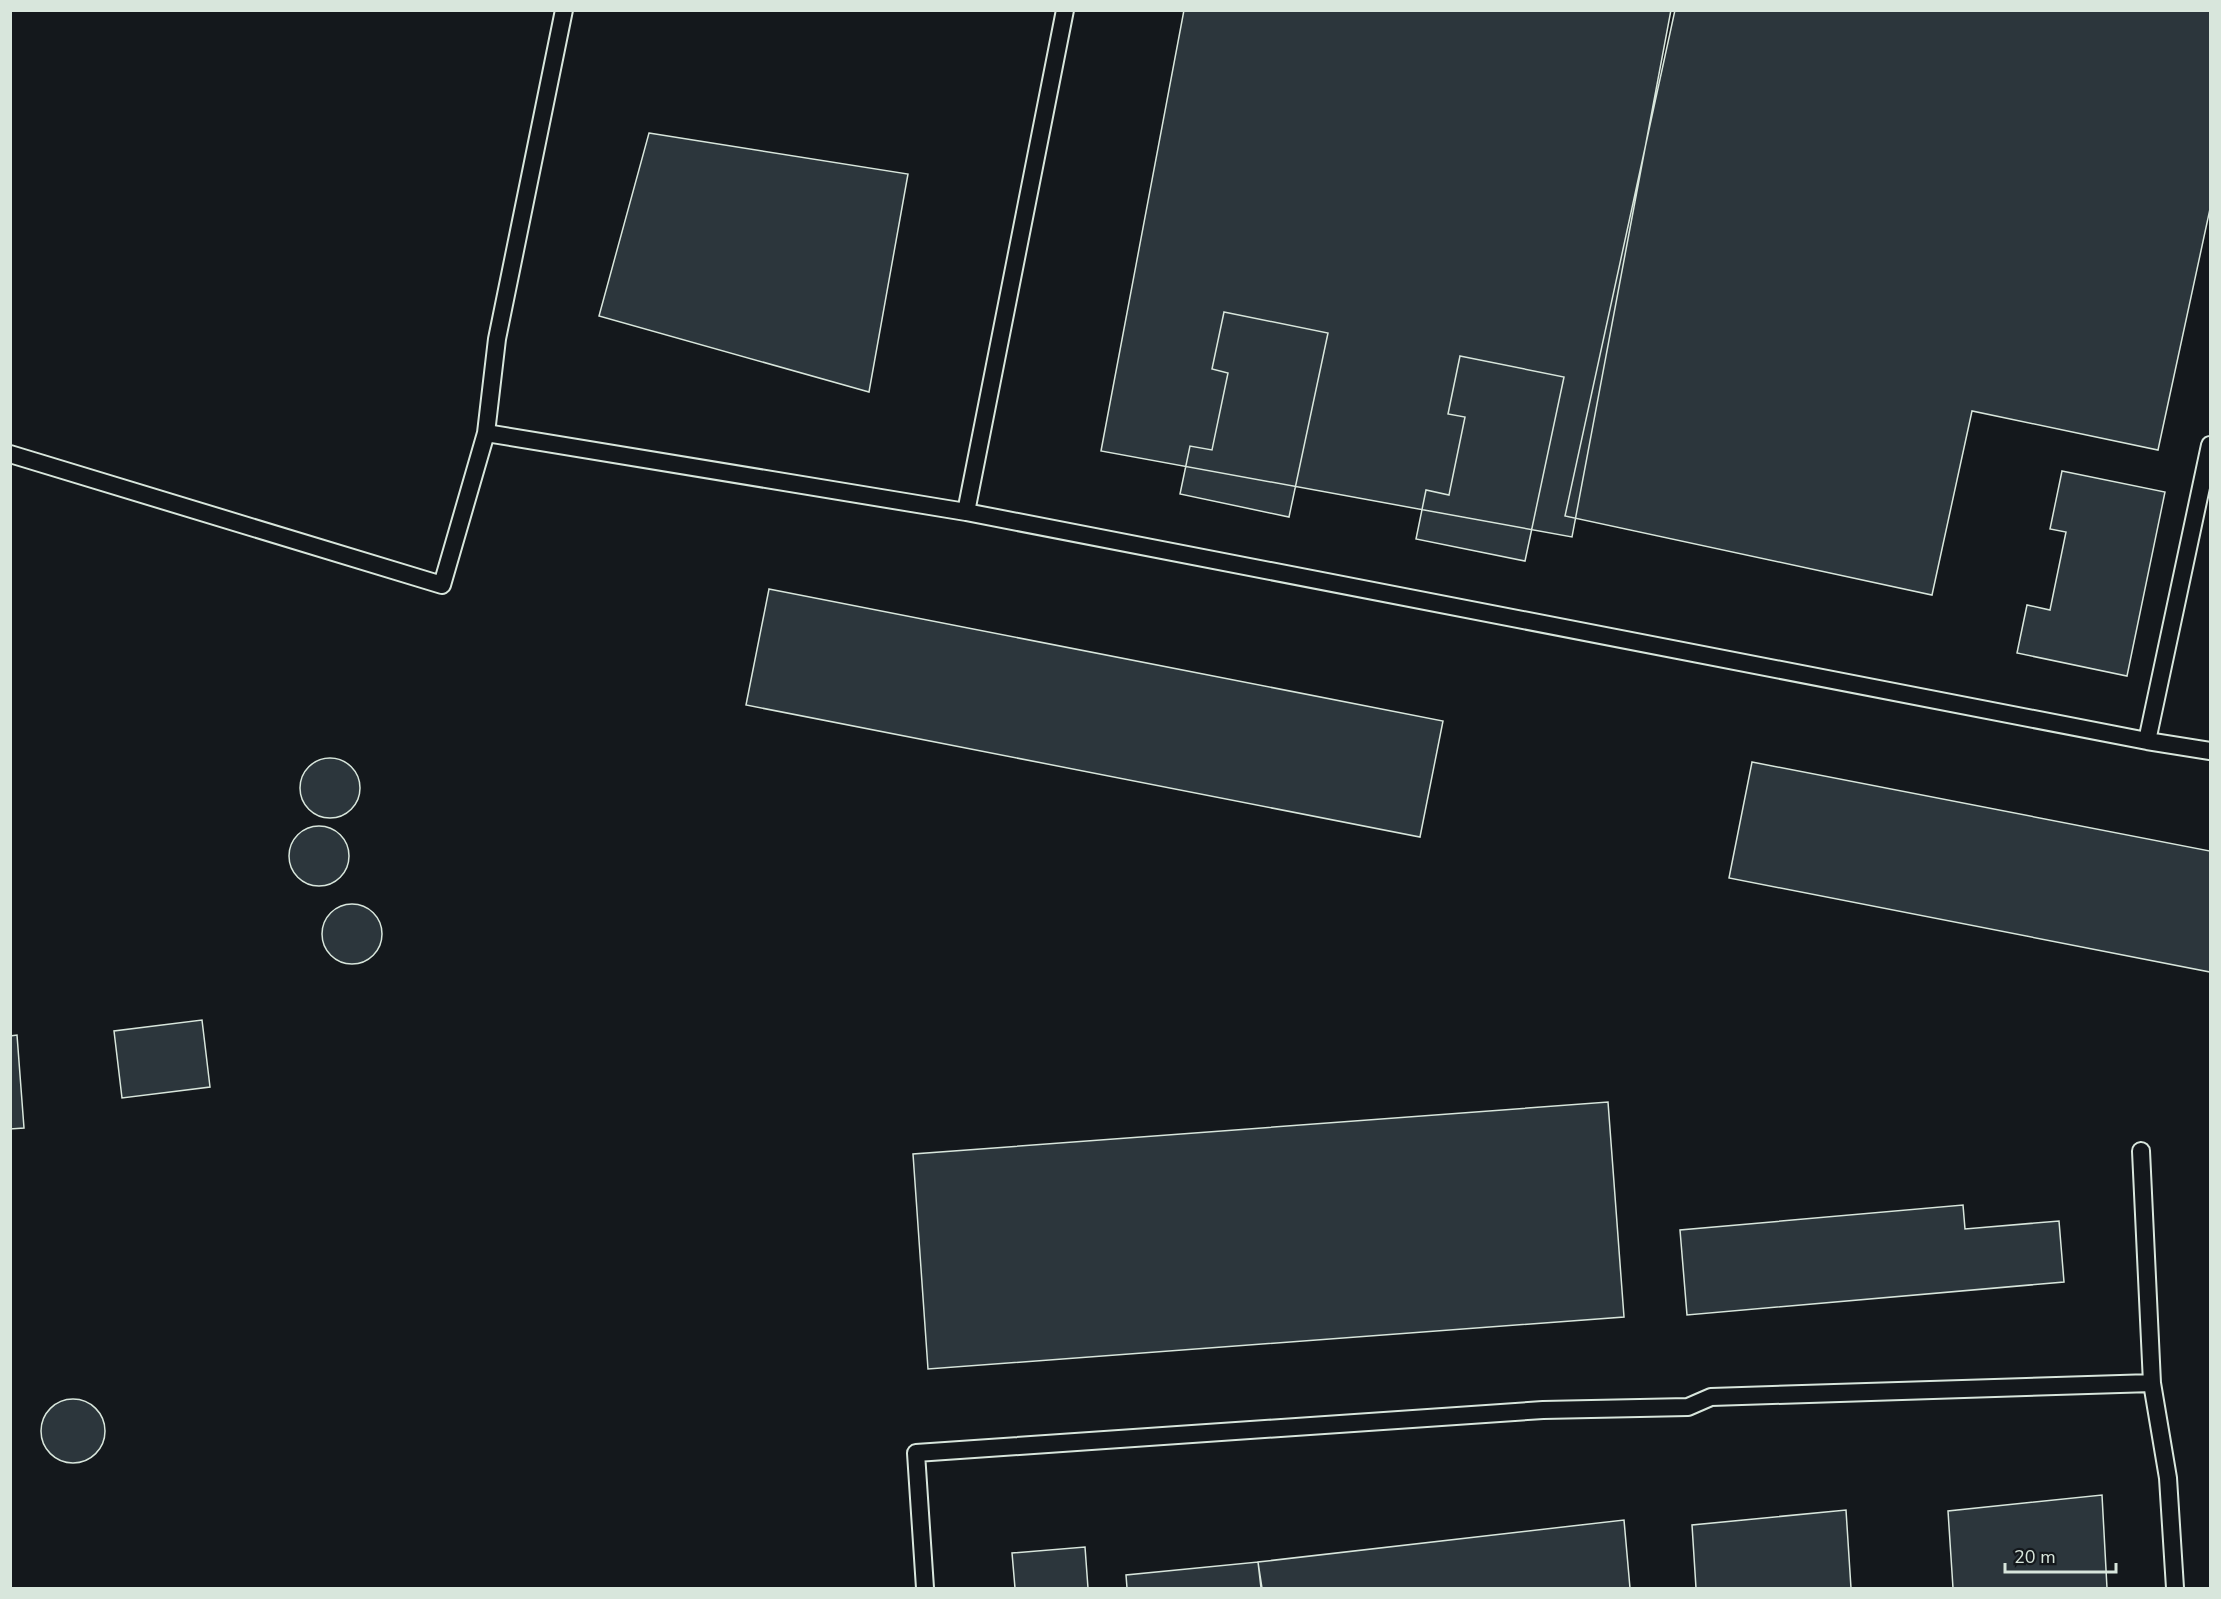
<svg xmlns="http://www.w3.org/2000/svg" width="2221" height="1599" viewBox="0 0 2221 1599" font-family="'Nunito Sans',sans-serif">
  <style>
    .building { fill: #2c363c; stroke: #d8e6dc; stroke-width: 1.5 }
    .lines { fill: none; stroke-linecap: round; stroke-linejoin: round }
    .service-casing { stroke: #d8e6dc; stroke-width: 20 }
    .service { stroke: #14181c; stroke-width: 16 }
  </style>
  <rect width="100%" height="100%" fill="#14181c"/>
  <path class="building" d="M1184,10H1671L1572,537L1101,451Z
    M1675,10H2210V209L2158,450L1972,411L1932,595L1565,516Z
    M649,133L908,174L869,392L599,316Z
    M1224,312L1328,333L1289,517L1180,494L1190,446L1212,450L1228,373L1212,369Z
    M1460,356L1564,377L1525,561L1416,539L1426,490L1449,495L1465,417L1448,414Z
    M2062,471L2165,492L2127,676L2017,653L2027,605L2050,610L2066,532L2050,529Z
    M769,589L1443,721L1420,837L746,705Z
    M300 788a30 30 0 1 1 60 0a30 30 0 1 1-60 0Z
    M1752,762L2210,851V972L1729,878Z
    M289 856a30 30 0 1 1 60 0a30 30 0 1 1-60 0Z
    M322 934a30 30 0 1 1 60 0a30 30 0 1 1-60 0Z
    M202,1020L210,1087L122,1098L114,1031Z
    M17,1035L24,1128L10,1129V1036Z
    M1608,1102L1624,1317L928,1369L913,1154Z
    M1963,1205L1965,1229L2059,1221L2064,1282L1687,1315L1680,1230Z
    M41 1431a32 32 0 1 1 64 0a32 32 0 1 1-64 0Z
    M2102,1495L2107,1588H1953L1948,1511Z
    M1846,1510L1851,1588H1696L1692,1525Z
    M1624,1520L1630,1588H1262L1258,1562Z
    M1085,1547L1088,1588H1015L1012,1553Z
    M1258,1562L1261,1588H1127L1126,1575Z"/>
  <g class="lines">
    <g class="service-casing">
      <path id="service" d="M486,433L966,512L2147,741L2210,751
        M10,454L442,585L486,433L497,339L564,10
        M966,512L1065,10
        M2147,741L2210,445
        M2141,1151L2152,1383L2168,1478L2175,1588
        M925,1588L916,1453L1543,1410L1688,1407L1711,1397L2152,1383"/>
    </g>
    <use href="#service" class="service"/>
  </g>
  <rect width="2221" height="1599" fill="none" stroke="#d8e6dc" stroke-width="24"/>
  <path d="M2005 1563v9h111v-9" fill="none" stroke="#d8e6dc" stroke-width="3"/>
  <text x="2014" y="1563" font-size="18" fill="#d8e6dc" stroke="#14181c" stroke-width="4.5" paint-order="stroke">20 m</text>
</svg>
